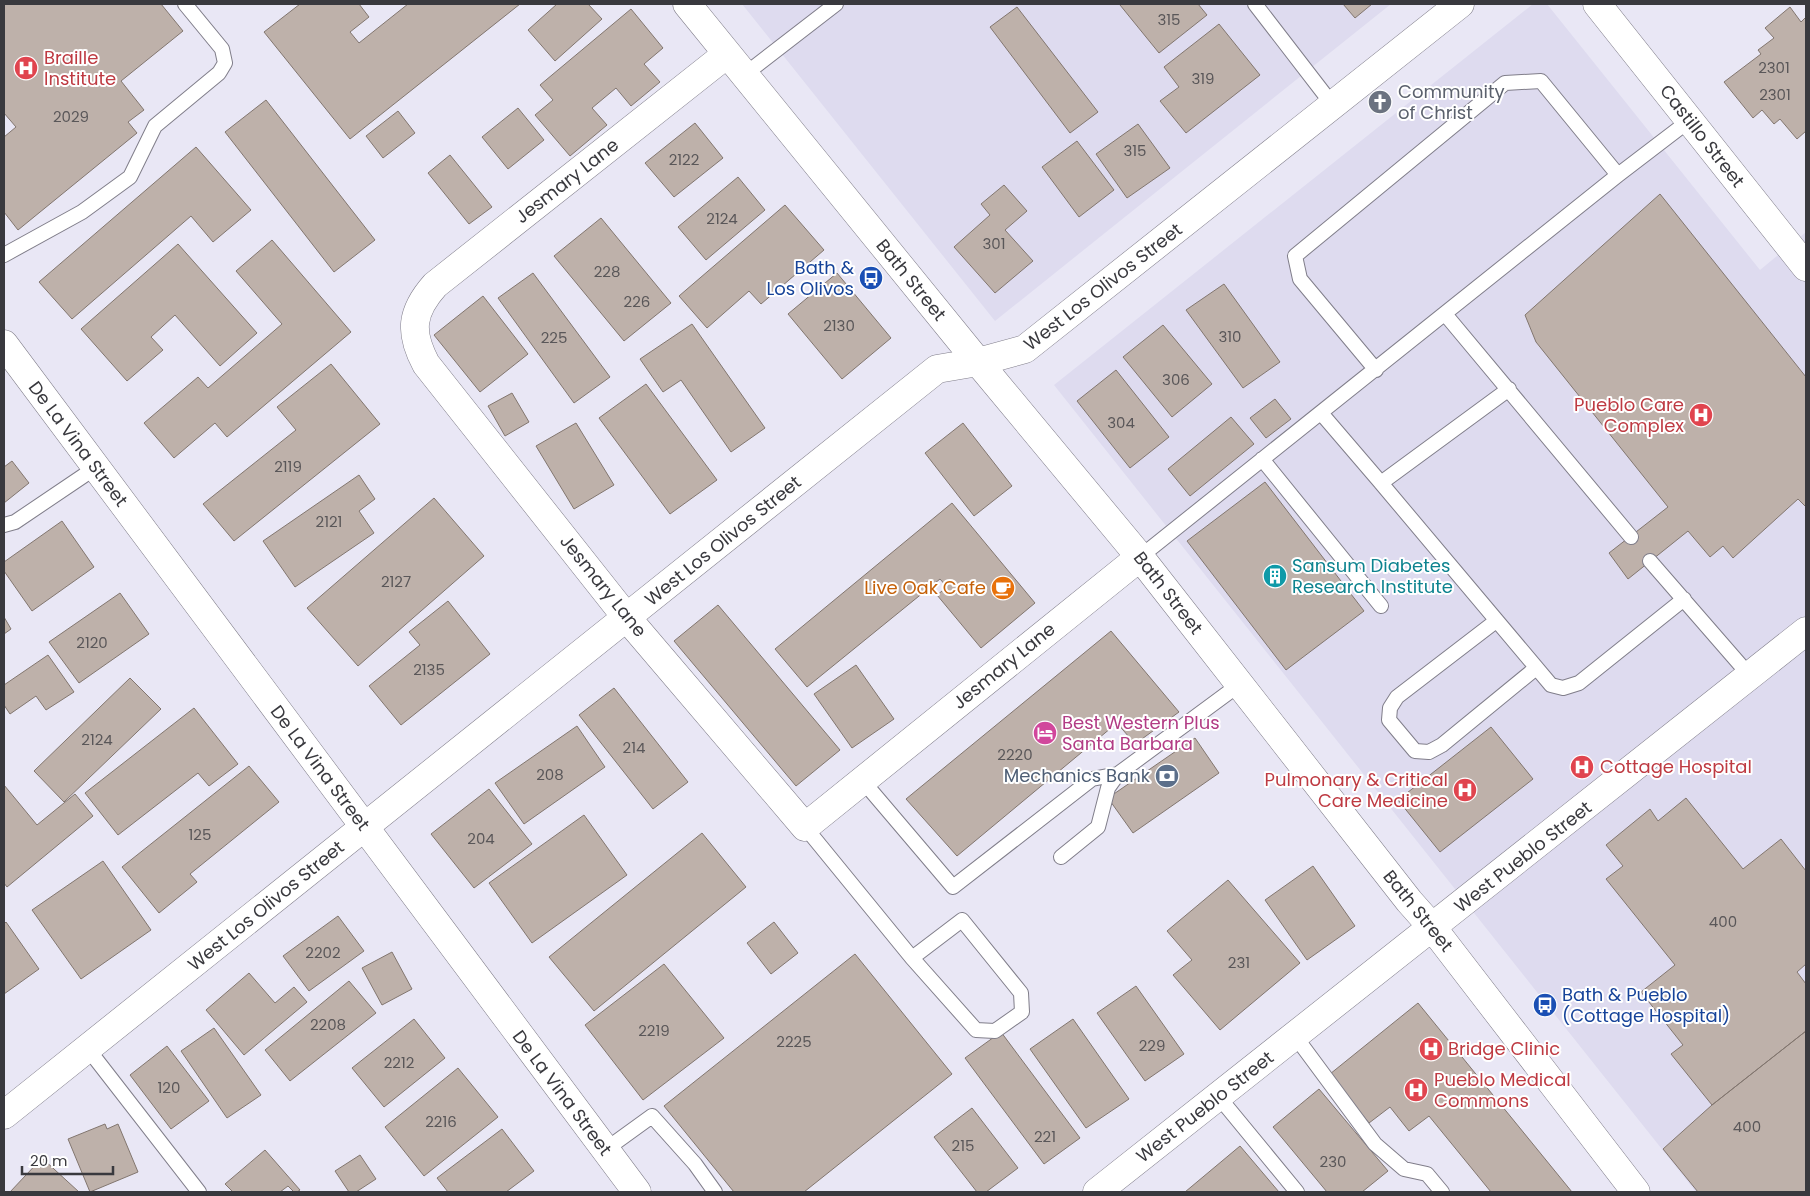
<svg xmlns="http://www.w3.org/2000/svg" width="1810" height="1196" viewBox="0 0 1810 1196" font-family="Poppins,sans-serif">
  <style>
    .built { fill: #dedbef }
    .building { fill: #beb1aa; stroke: #82766f }
    .lines { fill: none; stroke-linecap: round; stroke-linejoin: round }
    .lane-casing { stroke: #807e8a; stroke-width: 16 }
    .street-casing { stroke: #807e8a; stroke-width: 29 }
    .secondary-casing { stroke: #807e8a; stroke-width: 29 }
    .lane { stroke: #fff; stroke-width: 14 }
    .street { stroke: #fff; stroke-width: 28 }
    .secondary { stroke: #fff; stroke-width: 28 }
    .labels { text-anchor: middle; stroke-width: 4; stroke-linejoin: round; paint-order: stroke }
    .number-label { font-size: 15px; fill: #5a5759 }
    .health-label { font-size: 18px; fill: #be3a42; stroke: #fff; text-anchor: start }
    .worship-label { font-size: 18px; fill: #5b616d; stroke: #fff; text-anchor: start }
    .street-label { font-size: 18px; fill: #39393e; stroke: #fff }
    .transit-label { font-size: 18px; fill: #164399; stroke: #fff; text-anchor: end }
    .culture-label { font-size: 18px; fill: #0d838f; stroke: #fff; text-anchor: start }
    .food-label { font-size: 18px; fill: #c56008; stroke: #fff; text-anchor: end }
    .hotel-label { font-size: 18px; fill: #b23c85; stroke: #fff; text-anchor: start }
    .service-label { font-size: 18px; fill: #4e5e75; stroke: #fff; text-anchor: end }
  </style>
  <rect width="100%" height="100%" fill="#e9e7f5"/>
  <path class="built" d="M742,4H1391L995,321Z
    M1533,4H1547L1760,270L1806,232V1192H1696L1054,385Z"/>
  <path class="building" d="M4,4H161L183,31L121,81L144,110L128,122L137,133L18,230L4,212V137L16,127L4,113Z
    M300,4H359L369,17L350,32L359,43L408,4H520L350,139L264,32Z
    M557,4H588L602,19L555,61L528,30Z
    M1122,4H1198L1207,15L1159,53L1120,5Z
    M1343,4H1372L1355,18Z
    M1017,7L1098,112L1070,133L990,27Z
    M1790,7L1801,22L1806,17V131L1797,139L1780,119L1774,124L1762,110L1753,118L1724,82L1761,54L1758,50L1774,38L1765,28Z
    M631,9L663,48L644,64L660,82L631,106L616,88L592,108L607,125L570,156L535,115L553,100L540,85Z
    M1219,24L1260,75L1186,133L1160,101L1179,87L1164,67Z
    M266,100L375,240L334,272L225,132Z
    M518,108L544,140L508,169L482,137Z
    M398,111L415,133L383,158L366,136Z
    M695,123L723,158L674,197L645,163Z
    M1138,124L1170,168L1127,198L1096,154Z
    M1077,141L1114,190L1079,217L1042,167Z
    M196,147L251,210L213,242L191,216L72,319L39,282Z
    M450,155L492,207L469,224L428,173Z
    M738,177L765,210L706,260L678,227Z
    M1004,185L1027,211L1005,230L1033,261L995,293L954,247L990,215L981,204Z
    M1660,194L1806,377V507L1798,499L1733,558L1723,546L1710,557L1688,531L1628,579L1609,553L1668,507L1536,342L1525,315Z
    M785,205L824,250L761,304L749,291L707,328L679,296Z
    M601,218L671,303L624,341L554,256Z
    M272,240L351,332L227,437L215,423L174,458L144,423L198,377L208,388L282,324L236,271Z
    M178,244L257,333L220,366L175,315L151,337L163,350L127,381L81,329Z
    M533,273L610,377L574,403L498,298Z
    M837,273L891,338L842,379L788,314Z
    M1224,284L1280,362L1243,388L1186,310Z
    M483,296L528,354L480,392L434,335Z
    M692,324L765,428L731,452L681,380L663,392L640,359Z
    M1163,325L1212,384L1172,417L1123,357Z
    M331,364L380,424L234,541L203,504L296,430L277,407Z
    M1116,370L1169,437L1130,468L1077,401Z
    M646,384L717,480L670,514L599,418Z
    M512,393L529,422L505,436L488,406Z
    M1275,399L1291,419L1266,438L1250,418Z
    M1231,417L1254,444L1190,496L1168,469Z
    M576,423L614,485L574,509L536,446Z
    M963,423L1012,486L974,516L925,453Z
    M12,461L29,483L4,503V467Z
    M359,475L375,499L359,511L374,533L295,587L263,541Z
    M1265,482L1364,611L1286,670L1187,541Z
    M434,498L484,556L358,666L307,608Z
    M952,503L1035,603L981,648L937,595L947,587L940,579L807,687L775,649Z
    M62,521L94,567L32,611L4,571V562Z
    M120,593L149,634L79,683L49,642Z
    M448,601L490,654L401,725L369,686L420,645L409,632Z
    M718,605L840,750L796,786L674,641Z
    M4,617L11,629L4,634Z
    M1111,631L1179,712L1135,744L1117,723L957,856L906,799Z
    M48,655L74,692L46,710L36,696L10,714L4,705V685Z
    M856,665L894,719L852,748L814,694Z
    M130,678L161,709L64,802L34,771Z
    M614,688L688,782L653,809L579,715Z
    M194,708L238,764L209,786L198,773L118,835L85,793Z
    M577,726L605,767L524,824L495,783Z
    M1491,727L1533,779L1440,852L1398,800Z
    M1195,738L1219,773L1133,833L1108,798Z
    M249,766L279,802L190,874L197,882L159,913L122,867Z
    M4,785L37,825L75,794L93,816L7,887L4,883Z
    M489,789L532,844L474,888L431,834Z
    M1686,798L1743,869L1781,839L1806,871V964L1797,972L1806,984V1031L1712,1105L1671,1054L1683,1045L1641,992L1675,965L1606,879L1623,866L1606,845L1650,809L1658,821Z
    M584,815L627,875L532,943L489,883Z
    M702,833L746,887L594,1011L549,957Z
    M103,861L151,930L81,979L32,910Z
    M1313,866L1355,926L1307,960L1265,900Z
    M1228,880L1300,963L1220,1030L1173,975L1192,960L1167,931Z
    M338,916L364,951L309,991L283,956Z
    M6,922L39,969L4,994V924Z
    M774,922L798,953L771,974L747,943Z
    M392,952L412,989L382,1005L362,968Z
    M855,954L952,1074L804,1192H734L664,1106Z
    M664,964L724,1038L643,1100L585,1025Z
    M249,973L275,1003L294,987L307,1002L244,1055L206,1010Z
    M349,981L376,1013L290,1081L265,1050Z
    M1136,986L1184,1054L1145,1081L1097,1013Z
    M1418,1003L1572,1192H1491L1429,1116L1409,1131L1390,1107L1369,1123L1330,1074Z
    M414,1019L445,1058L384,1107L352,1068Z
    M1073,1019L1129,1099L1086,1128L1030,1049Z
    M214,1028L261,1095L227,1118L181,1051Z
    M1806,1031V1192H1698L1663,1149L1712,1105Z
    M1001,1032L1080,1138L1044,1164L965,1058Z
    M167,1046L209,1101L171,1129L130,1075Z
    M458,1068L498,1117L424,1176L385,1127Z
    M1319,1089L1388,1171L1362,1192H1327L1273,1127Z
    M972,1108L1018,1168L986,1192H977L934,1137Z
    M105,1124L107,1129L118,1124L138,1172L90,1192L68,1139Z
    M502,1129L534,1171L506,1192H448L437,1178Z
    M1240,1146L1279,1192H1185Z
    M265,1150L300,1190L297,1192H294L288,1186L280,1192H233L225,1184Z
    M360,1155L376,1179L356,1192H349L335,1171Z
    M42,1158L79,1192H10Z"/>
  <g class="lines">
    <g class="lane-casing">
      <path id="lane" d="M1255,4L1332,104
        M744,75L836,4
        M4,255L82,212L130,177L155,126L219,73L225,63L222,49L185,4
        M1445,314L1631,537
        M1376,370L1300,279L1295,256L1505,83L1541,81L1618,175
        M1509,389L1381,483L1551,685L1563,688L1579,683L1684,599
        M1321,413L1381,483
        M1262,459L1381,606
        M4,525L15,522L95,468
        M1140,557L1618,175L1690,120
        M1650,561L1750,676
        M1496,621L1397,697L1390,708L1389,720L1415,751L1429,752L1442,745L1536,668
        M862,780L953,887L1092,779L1118,774L1240,684
        M805,827L912,958L976,1030L995,1031L1022,1012L1021,993L962,920L912,958
        M1061,857L1098,827L1108,788L1118,774
        M1295,1036L1375,1144L1404,1169L1427,1174L1442,1192
        M88,1049L199,1192
        M1218,1096L1297,1192
        M605,1150L652,1116L695,1164L715,1192"/>
    </g>
    <g class="street-casing">
      <path id="street" d="M687,4L978,362L1140,557L1409,901L1432,927L1636,1192
        M1597,4L1806,267
        M727,54L435,285C411,312 409,332 426,364L627,618L805,827L1140,557
        M4,1115L937,369L978,362L1025,349L1460,4
        M1097,1192L1806,631"/>
    </g>
    <g class="secondary-casing">
      <path id="secondary" d="M4,344L637,1192"/>
    </g>
    <use href="#lane" class="lane"/>
    <use href="#street" class="street"/>
    <use href="#secondary" class="secondary"/>
  </g>
  <defs>
    <g id="hospital-disc" transform="scale(1.25)"><circle r="9.5" fill="#e0444e" stroke="#fff"/><path d="M-5-5h3v3.5h4V-5h3V5h-3V1.5h-4V5h-3Z" fill="#fff"/></g>
    <g id="church-disc" transform="scale(1.25)"><circle r="9.5" fill="#6b7280" stroke="#fff"/><path d="M-1.2-6h2.4v3.5h3.3v2.4h-3.3V6h-2.4V-.1h-3.3v-2.4h3.3Z" fill="#fff"/></g>
    <g id="bus-disc" transform="scale(1.25)"><circle r="9.5" fill="#1a4fb4" stroke="#fff"/><path d="M-5-6H5V4H4V6H2V4H-2V6H-4V4H-5ZM-3.5-4V0h7V-4ZM-3.5 1.2v1.5H-2V1.2ZM2 1.2v1.5H3.5V1.2Z" fill="#fff"/></g>
    <g id="building-disc" transform="scale(1.25)"><circle r="9.5" fill="#0f9aa8" stroke="#fff"/><path d="M-4-6H4V6H1V3H-1V6H-4ZM-2.5-4.3h1.7v1.8h-1.7ZM.8-4.3h1.7v1.8H.8ZM-2.5-1h1.7V.8h-1.7ZM.8-1h1.7V.8H.8Z" fill="#fff"/></g>
    <g id="cafe-disc" transform="scale(1.25)"><circle r="9.5" fill="#e8710a" stroke="#fff"/><path d="M-5.5-4.5H6V0H3Q3 3.5 0 3.5H-2.5Q-5.5 3.5-5.5 0ZM3-3.2v2h1.7v-2ZM-6 4.5H4V6H-6Z" fill="#fff"/></g>
    <g id="hotel-disc" transform="scale(1.25)"><circle r="9.5" fill="#d1479c" stroke="#fff"/><path d="M-6-4.5h1.5V1H6V5H4.5V3h-9V5H-6ZM-4 0a1.8 1.8 0 1 1 3.6 0ZM.5 0V-2.5h3Q6-2.5 6 0Z" fill="#fff"/></g>
    <g id="bank-disc" transform="scale(1.25)"><circle r="9.5" fill="#5c6f8a" stroke="#fff"/><path d="M-6-4H6V4H-6ZM0-2.3a2.3 2.3 0 1 0 0 4.6a2.3 2.3 0 1 0 0-4.6Z" fill="#fff"/></g>
  </defs>
  <g fill-rule="evenodd">
    <use href="#hospital-disc" x="26" y="68"/>
    <use href="#church-disc" x="1380" y="102"/>
    <use href="#bus-disc" x="871" y="278"/>
    <use href="#hospital-disc" x="1701" y="415"/>
    <use href="#building-disc" x="1275" y="576"/>
    <use href="#cafe-disc" x="1003" y="588"/>
    <use href="#hotel-disc" x="1045" y="733"/>
    <use href="#hospital-disc" x="1582" y="767"/>
    <use href="#bank-disc" x="1167" y="776"/>
    <use href="#hospital-disc" x="1465" y="790"/>
    <use href="#bus-disc" x="1545" y="1005"/>
    <use href="#hospital-disc" x="1431" y="1049"/>
    <use href="#hospital-disc" x="1416" y="1090"/>
  </g>
  <g class="labels">
    <g class="number-label">
      <text x="1169" y="25">315</text>
      <text x="1774" y="73">2301</text>
      <text x="1203" y="84">319</text>
      <text x="1775" y="100">2301</text>
      <text x="71" y="122">2029</text>
      <text x="1135" y="156">315</text>
      <text x="684" y="165">2122</text>
      <text x="722" y="224">2124</text>
      <text x="994" y="249">301</text>
      <text x="607" y="277">228</text>
      <text x="637" y="307">226</text>
      <text x="839" y="331">2130</text>
      <text x="1230" y="342">310</text>
      <text x="554" y="343">225</text>
      <text x="1176" y="385">306</text>
      <text x="1121" y="428">304</text>
      <text x="288" y="472">2119</text>
      <text x="329" y="527">2121</text>
      <text x="396" y="587">2127</text>
      <text x="92" y="648">2120</text>
      <text x="429" y="675">2135</text>
      <text x="97" y="745">2124</text>
      <text x="634" y="753">214</text>
      <text x="1015" y="760">2220</text>
      <text x="550" y="780">208</text>
      <text x="200" y="840">125</text>
      <text x="481" y="844">204</text>
      <text x="1723" y="927">400</text>
      <text x="323" y="958">2202</text>
      <text x="1239" y="968">231</text>
      <text x="328" y="1030">2208</text>
      <text x="654" y="1036">2219</text>
      <text x="794" y="1047">2225</text>
      <text x="1152" y="1051">229</text>
      <text x="399" y="1068">2212</text>
      <text x="169" y="1093">120</text>
      <text x="441" y="1127">2216</text>
      <text x="1747" y="1132">400</text>
      <text x="1045" y="1142">221</text>
      <text x="963" y="1151">215</text>
      <text x="1333" y="1167">230</text>
    </g>
    <g class="health-label">
      <text x="44" y="64">Braille<tspan x="44" dy="21">Institute</tspan></text>
      <text x="1684" y="411" text-anchor="end">Pueblo Care<tspan x="1684" dy="21">Complex</tspan></text>
      <text x="1600" y="773">Cottage Hospital</text>
      <text x="1448" y="786" text-anchor="end">Pulmonary &amp; Critical<tspan x="1448" dy="21">Care Medicine</tspan></text>
      <text x="1448" y="1055">Bridge Clinic</text>
      <text x="1434" y="1086">Pueblo Medical<tspan x="1434" dy="21">Commons</tspan></text>
    </g>
    <g class="worship-label">
      <text x="1398" y="98">Community<tspan x="1398" dy="21">of Christ</tspan></text>
    </g>
    <g class="street-label">
      <text transform="translate(1702 136) rotate(52)" y="6">Castillo Street</text>
      <text transform="translate(567 181) rotate(-38)" y="6">Jesmary Lane</text>
      <text transform="translate(911 280) rotate(51)" y="6">Bath Street</text>
      <text transform="translate(1103 287) rotate(-38)" y="6">West Los Olivos Street</text>
      <text transform="translate(78 444) rotate(53)" y="6">De La Vina Street</text>
      <text transform="translate(723 541) rotate(-39)" y="6">West Los Olivos Street</text>
      <text transform="translate(603 586) rotate(51)" y="6">Jesmary Lane</text>
      <text transform="translate(1168 593) rotate(52)" y="6">Bath Street</text>
      <text transform="translate(1004 666) rotate(-39)" y="6">Jesmary Lane</text>
      <text transform="translate(320 768) rotate(53)" y="6">De La Vina Street</text>
      <text transform="translate(1523 857) rotate(-38)" y="6">West Pueblo Street</text>
      <text transform="translate(266 906) rotate(-39)" y="6">West Los Olivos Street</text>
      <text transform="translate(1418 911) rotate(51)" y="6">Bath Street</text>
      <text transform="translate(562 1093) rotate(53)" y="6">De La Vina Street</text>
      <text transform="translate(1205 1107) rotate(-38)" y="6">West Pueblo Street</text>
    </g>
    <g class="transit-label">
      <text x="854" y="274">Bath &amp;<tspan x="854" dy="21">Los Olivos</tspan></text>
      <text x="1562" y="1001" text-anchor="start">Bath &amp; Pueblo<tspan x="1562" dy="21">(Cottage Hospital)</tspan></text>
    </g>
    <g class="culture-label">
      <text x="1292" y="572">Sansum Diabetes<tspan x="1292" dy="21">Research Institute</tspan></text>
    </g>
    <g class="food-label">
      <text x="986" y="594">Live Oak Cafe</text>
    </g>
    <g class="hotel-label">
      <text x="1062" y="729">Best Western Plus<tspan x="1062" dy="21">Santa Barbara</tspan></text>
    </g>
    <g class="service-label">
      <text x="1150" y="782">Mechanics Bank</text>
    </g>
  </g>
  <rect width="1810" height="1196" fill="none" stroke="#39393e" stroke-width="10"/>
  <path d="M22 1166v8h91v-8" fill="none" stroke="#39393e" stroke-width="2.5"/>
  <text x="30" y="1166" font-size="15" fill="#39393e" stroke="#ffffff" stroke-width="4" paint-order="stroke">20 m</text>
</svg>
